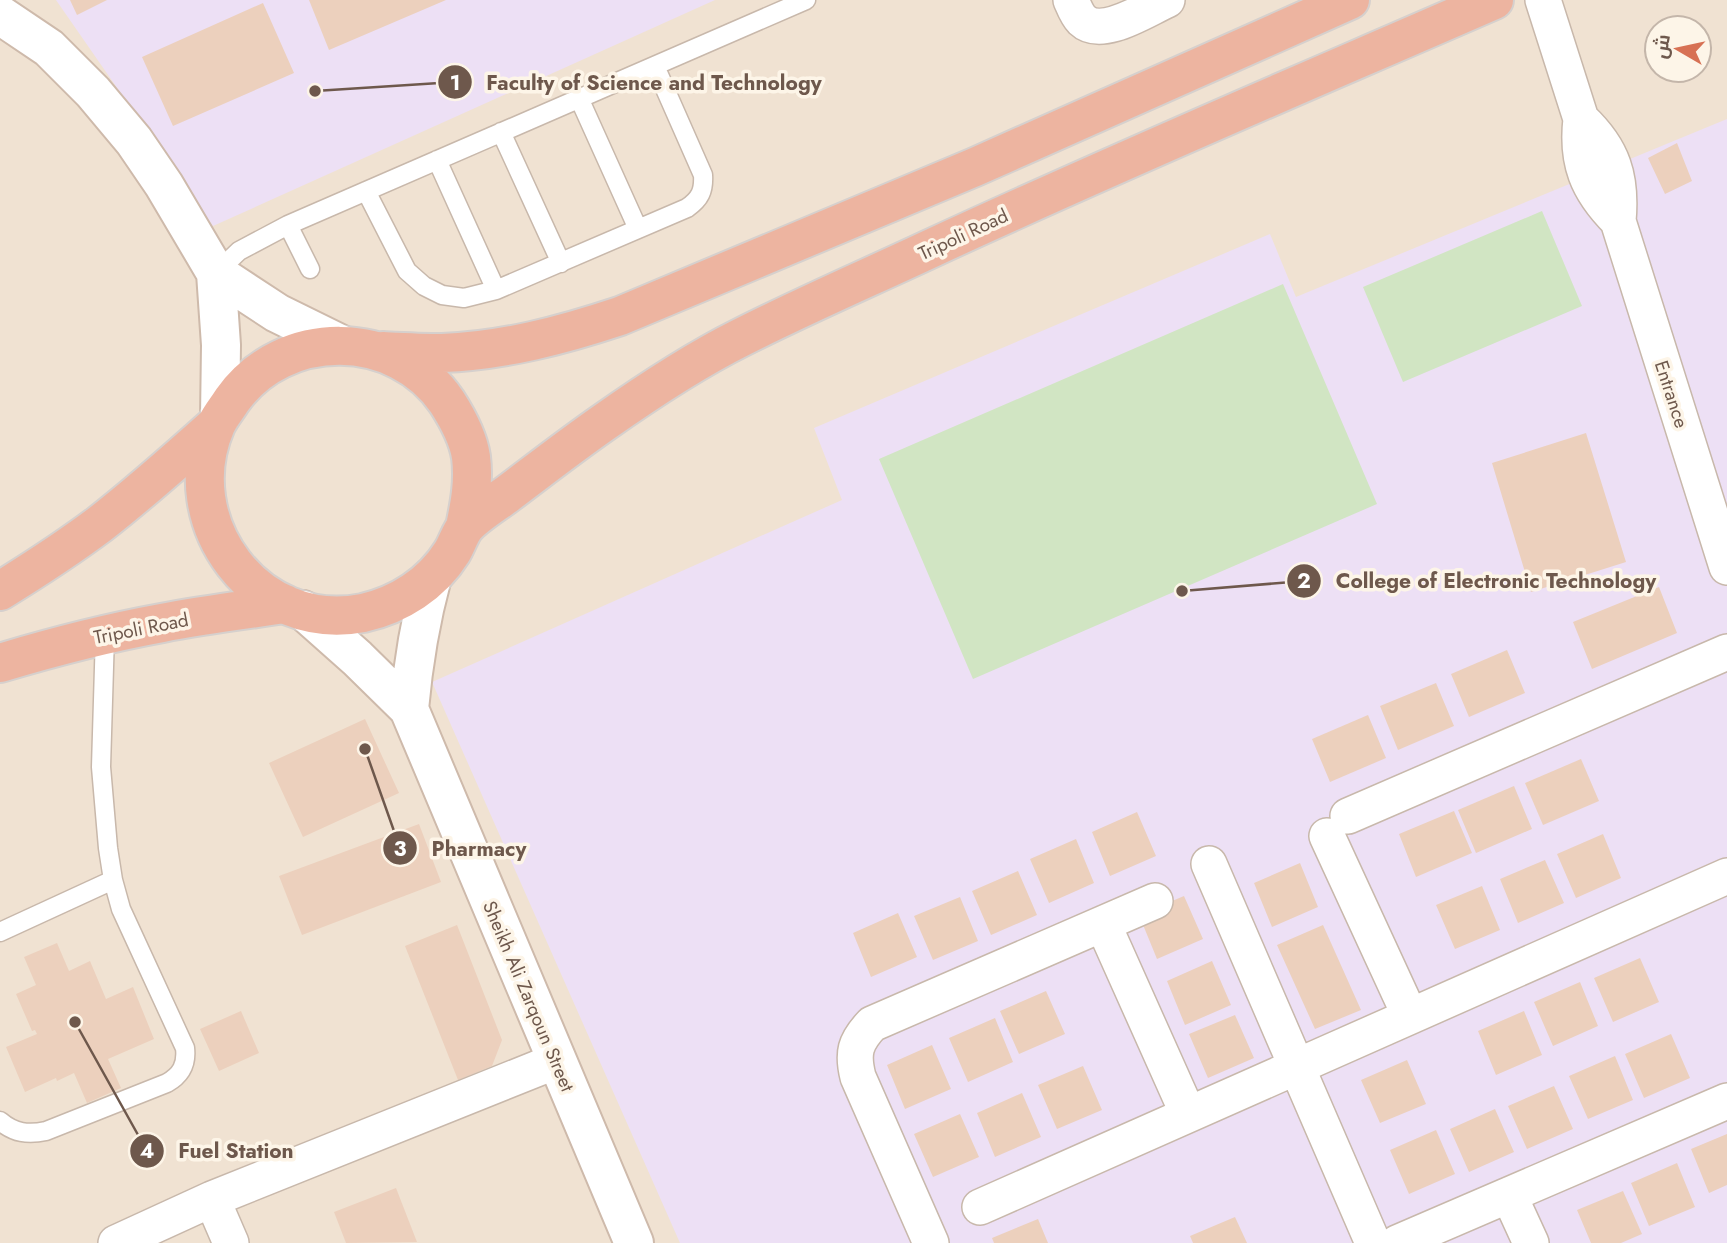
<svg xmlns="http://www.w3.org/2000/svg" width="1727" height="1243" viewBox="0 0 1727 1243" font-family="Jost,Cairo,sans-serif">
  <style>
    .residential { fill: #f0e2d2; fill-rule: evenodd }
    .education { fill: #ede0f5 }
    .green { fill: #d1e5c3 }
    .building { fill: #ecd0bd }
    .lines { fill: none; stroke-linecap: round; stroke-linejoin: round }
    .lane-casing { stroke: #c8b8ab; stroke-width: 21 }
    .street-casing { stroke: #c8b8ab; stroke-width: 38 }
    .secondary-casing { stroke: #cebaab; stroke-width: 42 }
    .highway-casing { stroke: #d6d0cd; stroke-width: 42 }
    .lane { stroke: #fff; stroke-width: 18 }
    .street { stroke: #fff; stroke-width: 35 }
    .secondary { stroke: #fff; stroke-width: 38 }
    .highway { stroke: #edb4a0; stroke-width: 38 }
    .labels { text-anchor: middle; stroke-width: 7; stroke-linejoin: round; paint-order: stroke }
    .street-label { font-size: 19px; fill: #6e584c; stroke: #fdf5e8 }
    .leader { fill: none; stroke: #6e584c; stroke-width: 2.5 }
    .callout-dot { fill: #6e584c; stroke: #fdf5e8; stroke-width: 2.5 }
    .mark-label { font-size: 21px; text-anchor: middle; font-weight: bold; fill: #fff }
    .callout-label { font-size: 21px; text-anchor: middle; font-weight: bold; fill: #6e584c; stroke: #fdf5e8; stroke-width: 7; stroke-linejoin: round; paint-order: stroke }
  </style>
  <rect width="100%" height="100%" fill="#f9f1e3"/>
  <path class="residential" d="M0,0H1727V1243H0ZM1657,28H1699V70H1657Z"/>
  <path class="education" d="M56,0H715L213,226Z
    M1727,119V1243H680L432,682L842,500L814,428L1270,234L1296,297Z"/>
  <path class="green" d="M1542,211L1582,306L1403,382L1363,287Z
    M1283,284L1377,504L973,679L879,459Z"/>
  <path class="building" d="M70,0H107L77,15Z
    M309,0H446L329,50Z
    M263,3L294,73L173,126L142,57Z
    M1677,143L1692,181L1665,194L1648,158Z
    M1586,433L1626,562L1531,592L1492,463Z
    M1659,587L1677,633L1592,669L1573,622Z
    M1507,650L1525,693L1469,717L1451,674Z
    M1436,683L1454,726L1398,750L1380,706Z
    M1368,715L1386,758L1330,782L1312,739Z
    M365,719L399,793L303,837L269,763Z
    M1581,759L1599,801L1543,825L1525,783Z
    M1514,786L1532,829L1476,853L1458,810Z
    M1454,811L1472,853L1416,877L1399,834Z
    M1137,812L1156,856L1110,876L1092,832Z
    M419,824L441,882L302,935L279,876Z
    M1603,834L1621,878L1576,898L1557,854Z
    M1076,839L1094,883L1049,903L1030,859Z
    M1545,860L1564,903L1518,923L1500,879Z
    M1300,863L1318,907L1272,927L1254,883Z
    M1018,871L1037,915L991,935L972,891Z
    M1482,886L1500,930L1455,949L1436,905Z
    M1184,896L1203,939L1157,959L1139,915Z
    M960,897L978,941L933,960L914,916Z
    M898,913L917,957L871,977L853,933Z
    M457,925L502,1040L492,1066L458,1080L405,946Z
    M1323,925L1361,1010L1315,1029L1277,945Z
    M57,943L69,971L90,961L106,999L133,987L154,1039L108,1059L121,1088L87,1103L74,1073L57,1081L56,1078L25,1092L6,1047L37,1034L35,1030L32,1031L16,994L36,985L24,957Z
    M1640,958L1659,1002L1613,1022L1594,978Z
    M1212,961L1231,1005L1185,1025L1167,981Z
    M1580,982L1598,1026L1553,1046L1534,1002Z
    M1046,991L1065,1034L1019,1054L1000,1011Z
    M241,1011L259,1053L219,1071L200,1029Z
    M1524,1011L1542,1055L1496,1075L1478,1031Z
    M1235,1015L1254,1058L1208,1078L1189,1034Z
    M995,1018L1013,1062L968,1082L949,1038Z
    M1671,1034L1690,1078L1644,1098L1625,1054Z
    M932,1045L951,1089L905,1109L887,1065Z
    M1615,1056L1633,1100L1588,1119L1569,1076Z
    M1407,1060L1426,1104L1380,1123L1361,1080Z
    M1083,1066L1102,1110L1057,1129L1038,1085Z
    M1554,1086L1573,1129L1527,1149L1508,1106Z
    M1022,1093L1041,1137L995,1157L977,1113Z
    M1495,1109L1514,1152L1469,1172L1450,1129Z
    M960,1114L979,1157L933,1177L914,1134Z
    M1436,1130L1455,1174L1409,1194L1390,1150Z
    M1727,1134V1185L1709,1193L1691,1149Z
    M1677,1163L1695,1207L1649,1226L1631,1183Z
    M396,1188L417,1242L346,1243L334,1212Z
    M1623,1191L1642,1234L1621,1243H1591L1577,1210Z
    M1235,1217L1247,1243H1193L1190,1236Z
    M1038,1219L1048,1243H994L992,1238Z"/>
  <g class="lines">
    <g class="lane-casing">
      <path id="lane" d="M579,98L638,229
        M501,132L561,263
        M437,160L496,290
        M366,191L407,271L424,286L442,295L464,298L496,290L687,208C700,199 704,191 703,175L655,66
        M288,225L310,269
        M216,273L239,251L288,225L806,0
        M0,932L113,880
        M0,1121C14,1133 28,1135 46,1131L167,1083C181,1075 187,1065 185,1048L121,909L113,880L108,848L101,767L105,634"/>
    </g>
    <g class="street-casing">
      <path id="street" d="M1071,0C1074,7 1077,15 1082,20C1102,39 1146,9 1167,0
        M1543,0L1581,119C1576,162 1587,190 1618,221
        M1581,119C1613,149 1622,177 1618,221L1727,567
        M1348,816L1727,652
        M1327,836L1410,1016
        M1209,864L1373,1243
        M1103,924L1188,1114
        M1509,1195L1531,1243
        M212,1199L231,1243
        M980,1207L1727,876
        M116,1243L212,1199L556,1061
        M931,1243L858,1077C852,1053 855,1042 872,1024L1155,901
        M1397,1243L1727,1101"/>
    </g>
    <g class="secondary-casing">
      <path id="secondary" d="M0,15L49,48L93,92L134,141L164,185L216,273L277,313L342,345
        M216,273L221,345L220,417
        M303,610L357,658L409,709L634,1243
        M409,709C413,664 420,621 432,577"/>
    </g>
    <g class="highway-casing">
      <path id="highway" d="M383,351C403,352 422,353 442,353C503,351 563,335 620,316L975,167L1350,0
        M465,527C470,503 474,481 471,457C468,437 458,419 447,402C397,328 284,327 232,400C227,408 220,416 216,425C174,522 256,634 363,613C399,605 432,584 452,552C457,544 460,533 466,526C476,515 494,504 506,495C538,471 570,446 603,423C647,392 692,362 740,338C803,306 868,278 932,248C1117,162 1306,82 1494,0
        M0,591C34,570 68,548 100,524C140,493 178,459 216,425
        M0,663C53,647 107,633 162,623C203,615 244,610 285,604"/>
    </g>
    <use href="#lane" class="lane"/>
    <use href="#street" class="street"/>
    <use href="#secondary" class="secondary"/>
    <use href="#highway" class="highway"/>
  </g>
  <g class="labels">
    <g class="street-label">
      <text transform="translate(963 234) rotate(-25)" y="7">Tripoli Road</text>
      <text transform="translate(1672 394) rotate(72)" y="7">Entrance</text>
      <text transform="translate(141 628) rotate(-11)" y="7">Tripoli Road</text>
      <text transform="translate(529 996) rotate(67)" y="7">Sheikh Ali Zarqoun Street</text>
    </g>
  </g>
  <path class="leader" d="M315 91L455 82M1182 591L1304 581M365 749L400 848M75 1022L147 1151"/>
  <g class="callout-dot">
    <circle cx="315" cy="91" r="7"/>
    <circle cx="1182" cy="591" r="7"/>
    <circle cx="365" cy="749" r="7"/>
    <circle cx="75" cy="1022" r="7"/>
    <circle cx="455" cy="82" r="18"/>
    <circle cx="1304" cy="581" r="18"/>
    <circle cx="400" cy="848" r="18"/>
    <circle cx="147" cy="1151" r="18"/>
  </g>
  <g class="mark-label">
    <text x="455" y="90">1</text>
    <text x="1304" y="588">2</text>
    <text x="400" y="856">3</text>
    <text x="147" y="1158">4</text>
  </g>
  <g class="callout-label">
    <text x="654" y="90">Faculty of Science and Technology</text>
    <text x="1496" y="588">College of Electronic Technology</text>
    <text x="479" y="856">Pharmacy</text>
    <text x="236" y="1158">Fuel Station</text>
  </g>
  <g transform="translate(1678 49) rotate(279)"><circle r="33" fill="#fdf5e8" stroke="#c4b6aa" stroke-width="2"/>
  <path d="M0-5L12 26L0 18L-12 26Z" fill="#d77154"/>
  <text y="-10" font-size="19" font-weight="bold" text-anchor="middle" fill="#6e584c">ش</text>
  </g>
</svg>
